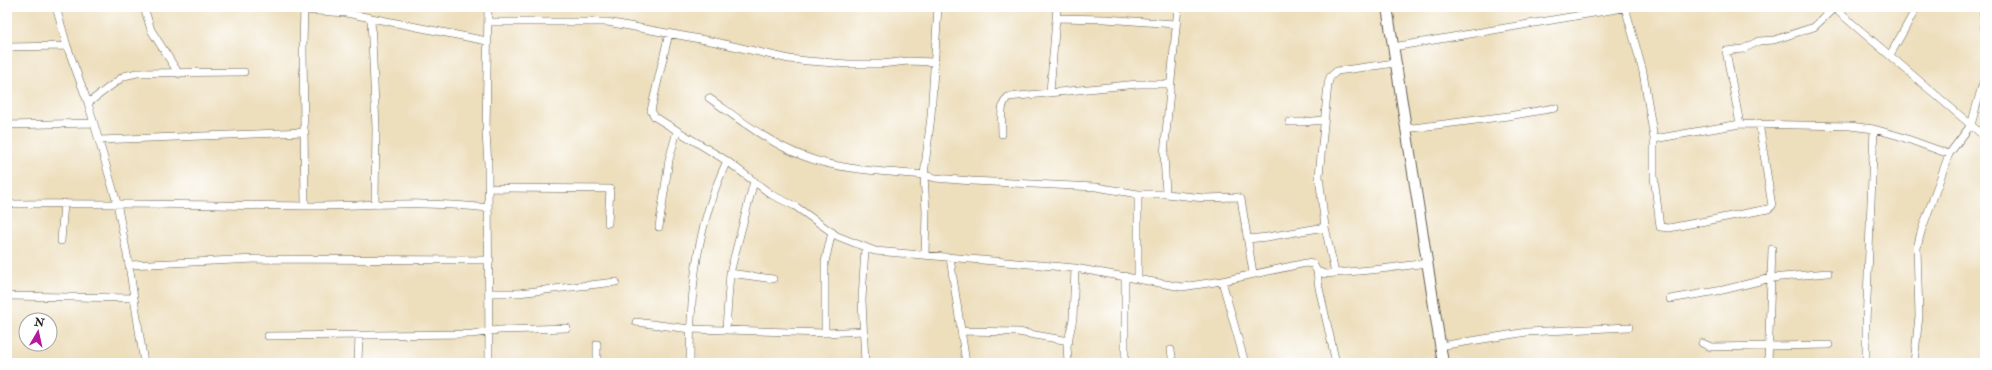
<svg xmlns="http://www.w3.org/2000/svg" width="1992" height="370" viewBox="0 0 1992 370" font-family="'IM FELL Double Pica',serif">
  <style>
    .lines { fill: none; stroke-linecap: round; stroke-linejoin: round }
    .street-casing { stroke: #656054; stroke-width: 8 }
    .secondary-casing { stroke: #656054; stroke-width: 12 }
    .street { stroke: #fff; stroke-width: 7 }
    .secondary { stroke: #fff; stroke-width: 10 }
  </style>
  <rect width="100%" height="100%" fill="#fff"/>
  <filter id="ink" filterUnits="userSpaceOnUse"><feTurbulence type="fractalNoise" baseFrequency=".025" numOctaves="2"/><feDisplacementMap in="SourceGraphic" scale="8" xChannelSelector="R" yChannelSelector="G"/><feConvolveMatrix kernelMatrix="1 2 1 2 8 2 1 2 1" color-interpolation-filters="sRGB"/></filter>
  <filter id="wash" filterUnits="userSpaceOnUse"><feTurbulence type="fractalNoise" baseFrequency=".012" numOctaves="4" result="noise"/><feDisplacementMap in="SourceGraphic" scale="16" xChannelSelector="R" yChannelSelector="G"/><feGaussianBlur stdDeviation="0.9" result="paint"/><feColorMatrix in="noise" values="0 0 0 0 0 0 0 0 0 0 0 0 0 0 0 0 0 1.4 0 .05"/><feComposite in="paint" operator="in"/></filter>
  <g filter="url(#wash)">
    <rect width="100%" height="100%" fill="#eddebc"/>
  </g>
  <g filter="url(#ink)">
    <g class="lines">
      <g class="street-casing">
        <path id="street" d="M56,7L67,46L88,103L117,203L129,265L144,363
          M144,7L151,30L179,74
          M304,7L303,47L305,206
          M488,7L486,133L488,164L489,363
          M1625,7L1643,72L1654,139V177L1660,227L1669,228L1768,209L1772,206L1759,123
          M1833,7L1985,137
          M1983,7L1985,32
          M304,10L346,13L487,41
          M371,18L376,128L375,203
          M1057,18L1105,19L1175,24
          M488,22H607L716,42L789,59L808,61L848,64H881L908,61L934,62
          M669,33L652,106L651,111L655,117L727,161L772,195L795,206L837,236L875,251L1075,268L1182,287L1222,281L1306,263L1313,264L1317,271L1325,274L1381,269L1427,263
          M1985,36V59
          M7,47L67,46
          M1393,47L1629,7
          M1890,55L1917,7
          M1050,92L1057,7
          M709,98C739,119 769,143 803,156C841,171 884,171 924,175
          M88,103L124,76L137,73L244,72
          M1289,122H1303L1323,120
          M1740,124L1726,51L1743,49L1759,41L1774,40L1814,27L1835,7
          M7,125L93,123
          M1405,129L1508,116L1555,108
          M1002,134C1002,122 999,105 1008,97L1138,84H1170
          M1654,139L1740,124L1850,126L1874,129L1899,136L1949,154L1971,125L1985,75
          M99,140L305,132
          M925,175L935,178L972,181L1096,187L1138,194H1166L1204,198L1237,197L1241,199L1253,273
          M489,188L610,189L608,223
          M1166,194L1164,154L1178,7
          M7,204C106,203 205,205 303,206C365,206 426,200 488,208
          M659,227L669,160L677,131
          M1248,239L1267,237L1325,227
          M61,241L64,203
          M925,255L926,211L924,175L931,116L938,7
          M950,258L966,363
          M129,265L256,259L490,260
          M1317,271L1319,288L1336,363
          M730,273L773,279
          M1335,273L1325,227L1319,176L1328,84L1330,77L1337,71L1395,63
          M1125,276V363
          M1138,278V194
          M1222,281L1245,363
          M490,293H518L616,282
          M7,296L134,298
          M1670,299L1723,290L1771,278L1828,273
          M636,322L690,329L825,333L863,331
          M726,329L730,273L754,181
          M961,331L1018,332L1069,341
          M825,333V262L832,232
          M268,336L472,334L499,330L567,328
          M1702,343L1711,347L1829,345
          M1440,346L1527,332L1629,327
          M1171,350L1173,363
          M358,363L359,335
          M597,363V344
          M690,363C690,292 696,226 727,161
          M865,363L862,300L865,248
          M1068,363L1067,346L1073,319L1075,268
          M1768,363L1772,249
          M1866,363V323L1874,129
          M1914,363L1919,316L1917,248L1921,232L1949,154"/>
      </g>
      <g class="secondary-casing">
        <path id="secondary" d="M1387,7L1443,363"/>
      </g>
      <use href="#street" class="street"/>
      <use href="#secondary" class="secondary"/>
    </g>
  </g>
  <rect width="1992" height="370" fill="none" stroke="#fff" stroke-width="24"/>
  <g transform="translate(38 332) rotate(9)"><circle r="19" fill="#ffffff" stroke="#a4a4a4"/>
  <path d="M0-3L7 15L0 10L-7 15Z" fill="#b5179e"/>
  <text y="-6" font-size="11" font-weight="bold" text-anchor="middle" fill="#1c1c1c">N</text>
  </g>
</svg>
